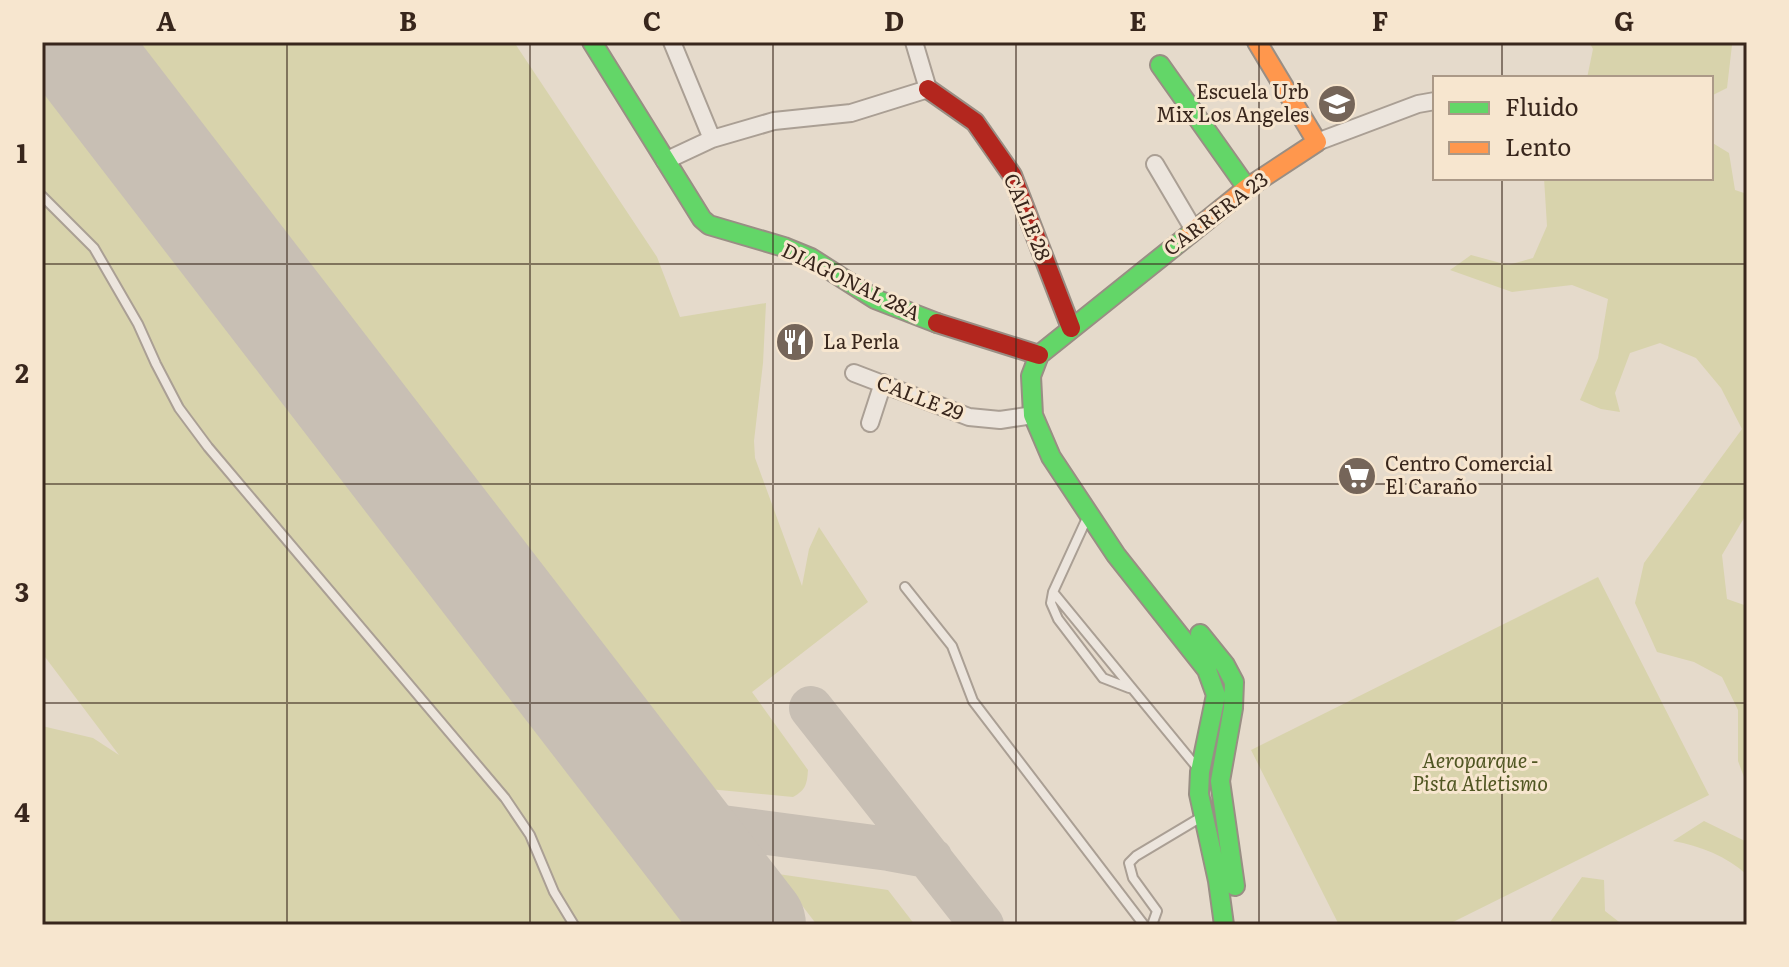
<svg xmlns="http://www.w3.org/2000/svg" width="1789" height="967" viewBox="0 0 1789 967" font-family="Literata,serif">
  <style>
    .green { fill: #d8d3ac }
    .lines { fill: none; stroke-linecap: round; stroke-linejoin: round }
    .taxiway { stroke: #c8bfb4; stroke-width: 44 }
    .runway { stroke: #c8bfb4; stroke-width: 108 }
    .lane-casing { stroke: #aa9f94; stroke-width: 12 }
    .street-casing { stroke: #aa9f94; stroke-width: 20 }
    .fast-casing { stroke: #998e84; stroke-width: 22 }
    .slow-casing { stroke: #998e84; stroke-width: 22 }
    .jam-casing { stroke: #998e84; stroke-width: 22 }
    .lane { stroke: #ece5dd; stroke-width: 8 }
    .street { stroke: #ece5dd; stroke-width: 16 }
    .fast { stroke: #63d668; stroke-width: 18 }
    .slow { stroke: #ff974d; stroke-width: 18 }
    .jam { stroke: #b3261e; stroke-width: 18 }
    .grid { fill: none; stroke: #38261c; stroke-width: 2; stroke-opacity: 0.55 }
    .labels { text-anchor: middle; stroke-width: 6; stroke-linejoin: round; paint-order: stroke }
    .poi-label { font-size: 20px; fill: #38261c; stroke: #f7e6cf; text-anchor: start }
    .street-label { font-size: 20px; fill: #38261c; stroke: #f7e6cf }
    .park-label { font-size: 20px; font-style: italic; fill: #505622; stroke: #f7e6cf }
    .neatline { fill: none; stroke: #38261c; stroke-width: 3 }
    .grid-label { font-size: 26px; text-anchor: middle; font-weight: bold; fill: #38261c }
  </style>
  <rect width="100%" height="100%" fill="#e5dacb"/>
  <path class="green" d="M116,42H514L657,257L680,317L766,303L763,363L754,441L755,458L802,586L809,549L819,527L868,602L752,692L808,770C807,784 806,790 793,797L698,788Z
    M1589,42H1738L1732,45L1727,88L1711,96V78H1587L1593,49Z
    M42,83L695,925H42V726L93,738L119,755L42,653Z
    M1711,142L1729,153L1735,190L1747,194V513L1722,555L1727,599L1747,606V785L1738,761V710L1722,677L1694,662L1657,652L1635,603L1644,563L1742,429L1721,388L1696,358L1660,343L1630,353L1615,393L1620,412L1601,409L1580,400L1598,358L1608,299L1572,285L1512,292L1450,270L1471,255L1508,265L1533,258L1547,226L1544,178H1711Z
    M1598,577L1709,795L1447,925H1339L1251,750Z
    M1704,821L1747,842V875C1727,856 1700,846 1673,841Z
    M778,874L888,890L915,925H817Z
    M1582,877L1604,880L1605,911L1623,925H1548Z"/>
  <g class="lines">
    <path class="taxiway" d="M811,708L982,925
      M653,798L677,817L699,824L889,849L922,855L931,859
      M729,896C721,871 723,840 753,831"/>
    <path class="runway" d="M72,42L752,925"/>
    <g class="lane-casing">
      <path id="lane" d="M42,196L94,248L138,324L156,364L179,408L208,447L505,798L530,835L554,892L574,925
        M1087,518L1053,592L1195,765
        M905,587L952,646L973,701L1144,925
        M1053,592L1051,603L1058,619L1103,678L1129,688
        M1152,925L1157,911L1133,878L1129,863L1136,856L1198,819"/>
    </g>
    <g class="street-casing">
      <path id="street" d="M672,42L712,139
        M1317,142L1418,104L1435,101
        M665,161L712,139L774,121L851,113L928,89L914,42
        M1155,164L1194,230
        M854,373L969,417L1000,420L1033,415
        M870,423L883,383"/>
    </g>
    <g class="fast-casing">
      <path id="fast" d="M592,42L702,219L709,225L784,247L811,258L875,299L937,323
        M1160,65L1247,188
        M1190,234L1039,355L1031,376L1033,415L1051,457L1116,555L1207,670L1216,695L1200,772L1199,794L1218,881L1224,925
        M1200,634L1225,665L1234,682L1233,708L1220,781L1235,886"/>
    </g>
    <g class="slow-casing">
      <path id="slow" d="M1190,234L1247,188L1317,142L1257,42"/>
    </g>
    <g class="jam-casing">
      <path id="jam" d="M928,89L975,122L1012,175L1071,328
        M937,323L1039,355"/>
    </g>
    <use href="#lane" class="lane"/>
    <use href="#street" class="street"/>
    <use href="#fast" class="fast"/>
    <use href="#slow" class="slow"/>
    <use href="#jam" class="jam"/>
  </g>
  <path class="grid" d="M287,42V925M530,42V925M773,42V925M1016,42V925M1259,42V925M1502,42V78M1502,178V925M42,264H1747M42,484H1747M42,703H1747"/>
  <defs>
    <g id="school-disc" transform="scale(2)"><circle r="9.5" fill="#756559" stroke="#f7e6cf"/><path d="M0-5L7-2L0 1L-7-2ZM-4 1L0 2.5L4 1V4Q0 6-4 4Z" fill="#fff"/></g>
    <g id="restaurant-disc" transform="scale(2)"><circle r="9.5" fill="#756559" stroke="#f7e6cf"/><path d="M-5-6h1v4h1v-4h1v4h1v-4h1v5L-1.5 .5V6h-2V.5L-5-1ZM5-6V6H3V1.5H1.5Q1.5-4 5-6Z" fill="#fff"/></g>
    <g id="supermarket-disc" transform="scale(2)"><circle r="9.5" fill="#756559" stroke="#f7e6cf"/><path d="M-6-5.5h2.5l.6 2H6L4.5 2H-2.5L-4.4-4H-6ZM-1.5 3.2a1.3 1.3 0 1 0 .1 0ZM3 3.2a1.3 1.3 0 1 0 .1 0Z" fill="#fff"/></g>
  </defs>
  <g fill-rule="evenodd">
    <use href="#school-disc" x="1337" y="104"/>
    <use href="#restaurant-disc" x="795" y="342"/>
    <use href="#supermarket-disc" x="1357" y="476"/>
  </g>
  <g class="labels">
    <g class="poi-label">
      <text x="1309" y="99" text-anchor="end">Escuela Urb<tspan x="1309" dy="23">Mix Los Angeles</tspan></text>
      <text x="823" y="349">La Perla</text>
      <text x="1385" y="471">Centro Comercial<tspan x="1385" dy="23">El Caraño</tspan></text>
    </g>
    <g class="street-label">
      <text transform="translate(1216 214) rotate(-37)" y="7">CARRERA 23</text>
      <text transform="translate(1027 217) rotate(68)" y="7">CALLE 28</text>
      <text transform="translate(851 282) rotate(26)" y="7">DIAGONAL 28A</text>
      <text transform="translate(920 398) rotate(21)" y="7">CALLE 29</text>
    </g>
    <g class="park-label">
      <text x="1480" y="768">Aeroparque -<tspan x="1480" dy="23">Pista Atletismo</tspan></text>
    </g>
  </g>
  <rect width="1789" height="967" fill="none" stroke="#f7e6cf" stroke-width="88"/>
  <rect x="1433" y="76" width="280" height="104" fill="#f7e6cf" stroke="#ab9987" stroke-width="2"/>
  <rect x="1449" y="102" width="40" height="12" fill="#63d668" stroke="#ab9987" stroke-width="2"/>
  <text x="1505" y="116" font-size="24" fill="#38261c">Fluido</text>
  <rect x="1449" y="142" width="40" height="12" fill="#ff974d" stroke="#ab9987" stroke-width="2"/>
  <text x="1505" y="156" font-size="24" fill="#38261c">Lento</text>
  <rect x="44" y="44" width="1701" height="879" class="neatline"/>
  <g class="grid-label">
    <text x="166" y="31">A</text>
    <text x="408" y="31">B</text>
    <text x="652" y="31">C</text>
    <text x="894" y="31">D</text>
    <text x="1138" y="31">E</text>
    <text x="1380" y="31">F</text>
    <text x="1624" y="31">G</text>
    <text x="22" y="163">1</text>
    <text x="22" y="383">2</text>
    <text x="22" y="602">3</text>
    <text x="22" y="822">4</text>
  </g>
</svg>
